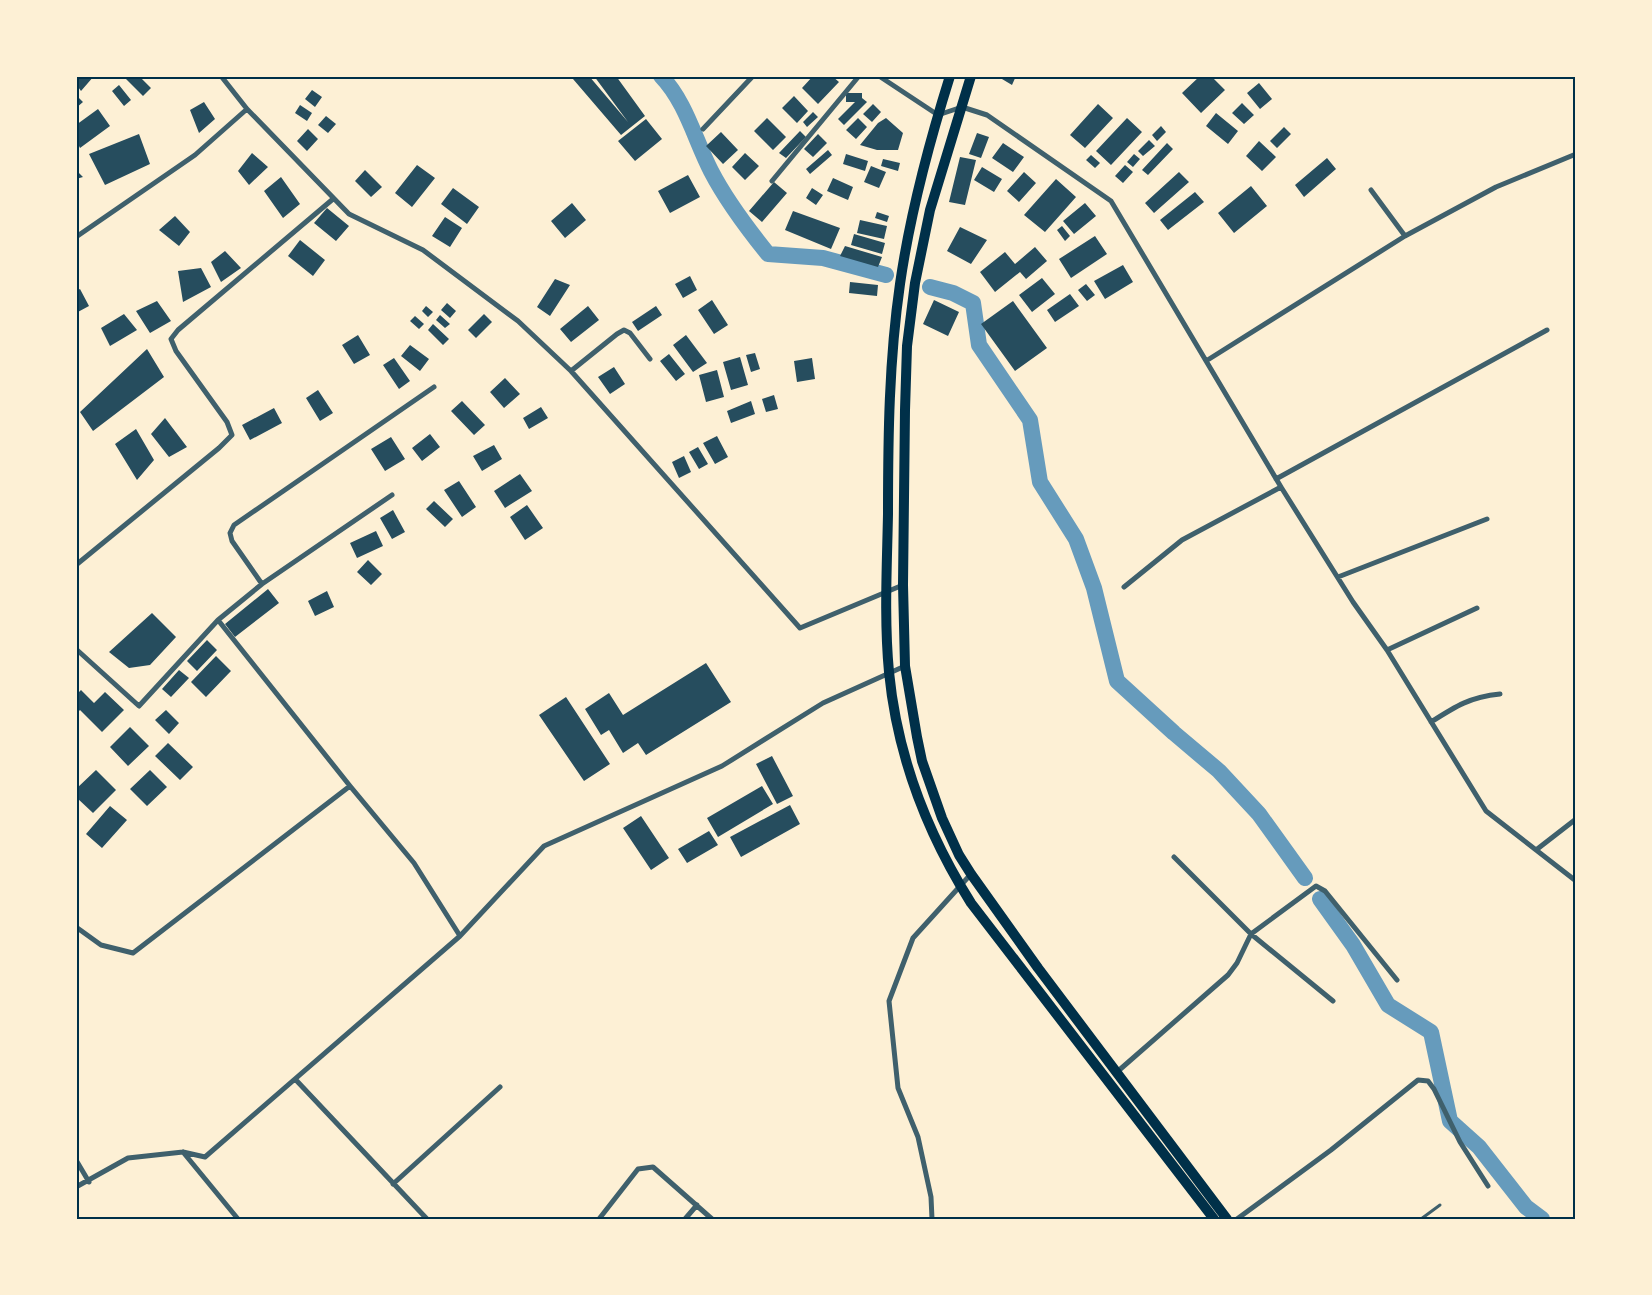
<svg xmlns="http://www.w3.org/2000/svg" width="1652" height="1295" viewBox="0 0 1652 1295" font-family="Cabin,sans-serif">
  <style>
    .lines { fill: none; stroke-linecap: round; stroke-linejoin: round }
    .canal { stroke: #669bbc; stroke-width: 16 }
    .building { fill: #264d5e }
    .service { stroke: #3f606c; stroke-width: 3 }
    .minor { stroke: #3f606c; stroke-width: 5 }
    .trunk { stroke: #003049; stroke-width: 10 }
    .neatline { fill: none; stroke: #003049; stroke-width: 2 }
  </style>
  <rect width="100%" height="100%" fill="#fdf0d5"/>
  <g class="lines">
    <path class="canal" d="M661,76C686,102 695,140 711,171C726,200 747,228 768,254L823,258L886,275
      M930,287L953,293L973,303L979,345L1030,420L1040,482L1076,539L1094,588L1117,681L1174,733L1219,771L1259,814L1305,878
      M1320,899L1353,945L1388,1005L1431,1032L1450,1121L1479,1147L1526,1207L1542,1219"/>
  </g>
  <path class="building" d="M76,76H94L81,91L76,84Z
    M127,76H139L151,88L143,96L125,78Z
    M577,76H589L628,122L594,76H616L645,116L621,135L573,79Z
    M813,76H832L839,82L818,104L802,88Z
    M997,76H1016L1012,85Z
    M1200,76H1211L1225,90L1201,113L1182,93Z
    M1259,83L1272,99L1260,109L1247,93Z
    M119,85L131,100L124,106L112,91Z
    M312,90L322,97L315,107L305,99Z
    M846,93H862V98L867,102L844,125L838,119L855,102H846Z
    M76,95L83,102L76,108Z
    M794,96L808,111L797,123L782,108Z
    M204,102L215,119L199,133L190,110Z
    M1242,103L1254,115L1244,124L1232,113Z
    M873,104L881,112L872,122L863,114Z
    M1098,104L1113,118L1085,148L1070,135Z
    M300,105L312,113L307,121L295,113Z
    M98,109L110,126L80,148L76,140V125Z
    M813,112L818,117L807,127L803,122Z
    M1216,113L1238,131L1228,144L1206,126Z
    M326,116L336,124L328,133L318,125Z
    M767,118L786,137L773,150L754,131Z
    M858,118L867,127L856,139L846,130Z
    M886,118L903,133L898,150H877L860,145L878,123Z
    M1127,118L1142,132L1111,165L1096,151Z
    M646,119L662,139L635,161L618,141Z
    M1161,126L1166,132L1157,141L1152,135Z
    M1284,127L1291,134L1277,148L1270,141Z
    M308,129L318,139L307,151L297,141Z
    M800,131L806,137L786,158L779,153Z
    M721,132L738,150L723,164L706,146Z
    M977,133L989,137L981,158L969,154Z
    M139,134L150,164L105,185L89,154Z
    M818,134L827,143L813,157L804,149Z
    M1149,140L1155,146L1143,156L1138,151Z
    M1259,141L1276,157L1262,171L1246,156Z
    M1003,143L1024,157L1013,172L992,158Z
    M1167,143L1173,149L1148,175L1142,170Z
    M828,150L832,155L810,174L806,169Z
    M252,153L268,167L249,185L238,171Z
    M745,153L759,166L745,180L732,167Z
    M846,154L868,161L865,171L843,164Z
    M1134,154L1140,159L1133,167L1127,162Z
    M1091,155L1100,163L1095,168L1086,160Z
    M960,157L976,160L965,205L949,202Z
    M1327,158L1336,169L1304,197L1295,185Z
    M883,159L900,163L898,171L881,166Z
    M417,165L435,178L412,207L395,193Z
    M1125,165L1133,172L1123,183L1115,176Z
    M871,166L886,172L879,188L864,182Z
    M982,167L1002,179L994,192L974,180Z
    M76,170L83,177L76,179Z
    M365,170L382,187L371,197L355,181Z
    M1024,172L1036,183L1019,202L1007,191Z
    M1179,172L1189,182L1154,213L1145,203Z
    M688,175L700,197L670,213L658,191Z
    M281,177L300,204L283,218L264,191Z
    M833,178L853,187L848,200L827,191Z
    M1056,179L1076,197L1045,232L1024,215Z
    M774,182L787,193L762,222L749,211Z
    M1251,186L1267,206L1234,233L1218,213Z
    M453,188L479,207L467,224L441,204Z
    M812,188L823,195L816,205L806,198Z
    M1195,192L1204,202L1168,230L1160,220Z
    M572,203L586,220L565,238L551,221Z
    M1085,203L1096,216L1074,234L1063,221Z
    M327,208L349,226L336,241L314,223Z
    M793,211L840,228L831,249L785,230Z
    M877,212L889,216L887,222L875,218Z
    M175,216L190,232L179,246L159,230Z
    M445,217L462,228L450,247L432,236Z
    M860,220L887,226L884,239L857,233Z
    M1062,226L1070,236L1065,241L1057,230Z
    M960,227L987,240L971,264L947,251Z
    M854,234L885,243L882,254L851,245Z
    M1095,236L1107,254L1071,278L1059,259Z
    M300,240L325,260L313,276L288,256Z
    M845,246L882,257L878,267L840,256Z
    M1035,247L1047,261L1026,279L1020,272L995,292L980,272L1005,252L1015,264Z
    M225,251L241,268L221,282L211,262Z
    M1123,265L1133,282L1105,299L1094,281Z
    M201,268L211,287L183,302L178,271Z
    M690,276L697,290L683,298L675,284Z
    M1042,278L1055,294L1032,312L1019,295Z
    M555,279L570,285L550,316L537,307Z
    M850,282L878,285L877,296L849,293Z
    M1086,284L1095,295L1087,301L1078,290Z
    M80,289L89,306L76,313V291Z
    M1070,294L1079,306L1055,322L1047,310Z
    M712,300L728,325L714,334L698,310Z
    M934,300L959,312L948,336L923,324Z
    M157,301L171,321L150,333L136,311Z
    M1013,301L1047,348L1015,371L981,324Z
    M447,303L456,311L450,318L441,310Z
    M426,306L433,312L428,317L422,311Z
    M588,306L599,320L571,342L560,329Z
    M656,306L662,315L638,331L632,322Z
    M124,314L137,330L110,346L101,328Z
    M484,314L492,322L476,338L468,330Z
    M440,315L450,324L445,328L436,320Z
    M415,316L424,324L419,329L410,321Z
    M433,324L449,339L443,345L428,330Z
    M358,335L370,355L354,364L342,345Z
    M686,335L707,363L693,372L673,345Z
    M410,345L429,359L420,371L401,356Z
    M147,349L164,377L93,431L80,412Z
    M755,353L760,369L751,372L746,355Z
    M669,354L685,374L676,381L660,361Z
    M740,357L748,385L731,390L723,362Z
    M394,358L410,381L399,389L383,365Z
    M812,358L815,379L797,382L794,361Z
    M614,367L625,384L610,394L598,377Z
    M717,370L724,397L706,402L699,375Z
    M505,378L520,394L504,408L490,392Z
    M318,390L333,413L320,421L306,398Z
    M774,395L778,409L766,412L762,399Z
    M462,401L485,425L474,435L451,411Z
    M751,401L755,414L731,423L727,411Z
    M541,407L548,418L529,429L523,418Z
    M274,408L282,423L250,440L242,425Z
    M165,418L187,447L169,457L151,434Z
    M136,429L154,460L137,480L115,444Z
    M430,434L440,447L422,461L412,448Z
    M717,436L728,457L715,464L703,443Z
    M391,437L405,459L385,471L371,449Z
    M494,445L502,459L482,471L473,456Z
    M698,447L708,464L699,469L689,452Z
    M684,456L691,472L679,478L672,462Z
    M520,474L532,491L505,508L494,491Z
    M459,481L476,507L462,517L444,490Z
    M434,501L453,519L445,527L426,509Z
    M527,505L543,528L525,540L510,517Z
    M393,510L405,532L392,539L380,518Z
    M376,531L383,546L357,558L350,543Z
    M368,560L382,574L371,585L357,572Z
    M268,589L279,603L235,637L225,624Z
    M327,591L334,607L315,616L308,601Z
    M152,613L176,637L150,665L129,668L109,652Z
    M207,640L217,650L197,671L187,661Z
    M216,656L231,671L206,697L191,682Z
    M706,663L731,702L646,755L638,743L623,753L609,730L601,735L585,709L609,693L623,715Z
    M179,670L189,678L171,697L162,689Z
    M81,690L94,703L105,692L124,710L102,732L80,710L76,714V695Z
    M566,697L610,764L584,781L539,715Z
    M166,710L179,723L169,734L155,720Z
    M130,727L149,746L128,766L110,747Z
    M168,743L193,767L180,780L155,756Z
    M772,756L793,796L777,804L756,764Z
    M96,770L116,790L93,813L76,797V789Z
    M150,770L167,787L147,806L130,789Z
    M762,786L773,804L718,837L707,818Z
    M790,805L800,824L741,857L730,837Z
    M110,806L127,820L102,848L86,834Z
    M641,816L669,858L651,870L623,828Z
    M709,831L718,845L687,863L678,849Z"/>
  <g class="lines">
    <path class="service" d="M1421,1219L1440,1205"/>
    <path class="minor" d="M221,76L247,109L349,214L423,250L518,321L571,371L800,628L903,585
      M879,76L938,115L962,107L987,115L1111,201L1281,487L1353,602L1387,650L1486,811L1576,881
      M703,129L753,76
      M772,181L859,76
      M1371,190L1405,236
      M76,237L195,155L247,109
      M1206,361L1405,236L1496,187L1576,154
      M571,371L617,334L624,330L630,333L650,359
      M1276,479L1547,330
      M76,565L219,448L232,435L227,422L176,351L171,339L178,330L333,199
      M1338,577L1487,519
      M262,584L232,541L230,533L234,525L434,387
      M1124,587L1182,540L1281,487
      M218,620L262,584L392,495
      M76,649L139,706L218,620L350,786L414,863L460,936
      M1387,650L1477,608
      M1431,722C1456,706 1470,697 1500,694
      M1536,850L1576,819
      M1174,857L1251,934L1316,886L1325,891L1397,980
      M76,927L101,945L133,953L350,786
      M1117,1072L1228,975L1237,963L1251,934L1333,1001
      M295,1079L427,1219
      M183,1152L238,1219
      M76,1160L89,1182
      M393,1184L500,1087
      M76,1187L128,1158L183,1152L205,1157L460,936L544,846L722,766L823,703L905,666
      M599,1219L638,1169L653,1167L712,1219
      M685,1219L697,1205
      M932,1219L931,1197L918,1137L898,1088L889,1001L913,938L971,874
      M1237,1219L1331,1150L1418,1080L1428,1081L1434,1089L1460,1142L1488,1186"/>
    <path class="trunk" d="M950,76C929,143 910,214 900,284C889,360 888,437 888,514C887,566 884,619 889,672C897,754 927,833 971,903L1214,1219
      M971,76L930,210L915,283L907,346L905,410L903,585L905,666L917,737L922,761L942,818L959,855L971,874L1038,968L1227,1219"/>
  </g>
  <rect width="1652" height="1295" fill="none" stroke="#fdf0d5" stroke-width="155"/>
  <rect x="78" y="78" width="1496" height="1140" class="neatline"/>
</svg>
